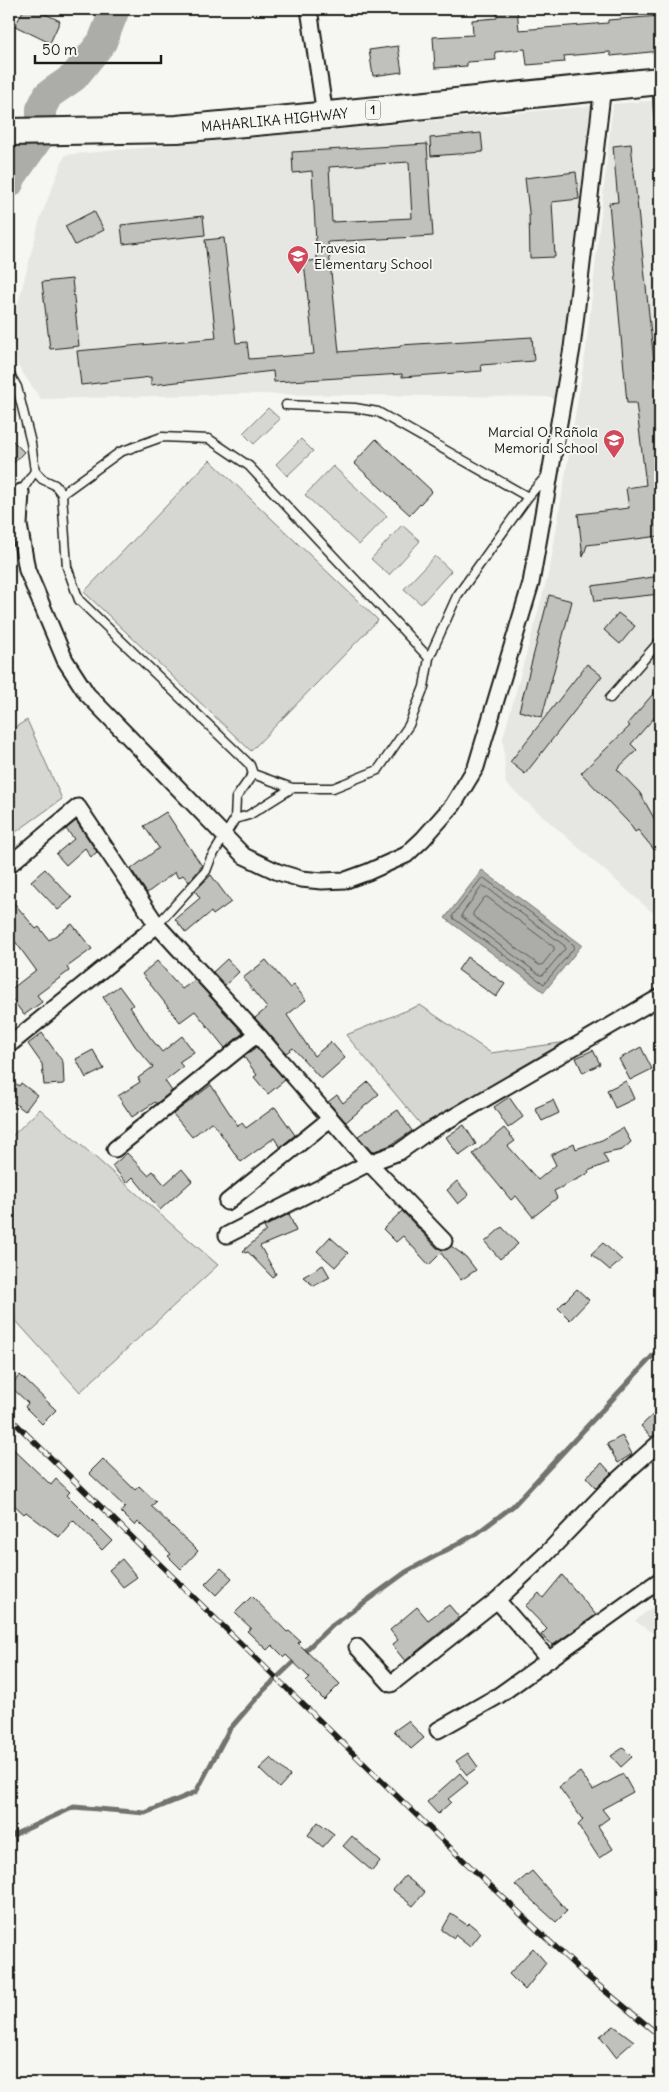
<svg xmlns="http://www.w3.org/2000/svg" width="669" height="2092" viewBox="0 0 669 2092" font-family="Delius,sans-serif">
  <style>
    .built { fill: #e6e6e2 }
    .green { fill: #d6d6d2; stroke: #797977 }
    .water { fill: #acaca9; stroke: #727271 }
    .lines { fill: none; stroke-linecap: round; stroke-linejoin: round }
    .shore { stroke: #565654; stroke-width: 1 }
    .stream { stroke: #727271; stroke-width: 5 }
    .river { stroke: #acaca9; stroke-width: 30 }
    .building { fill: #c0c0bd; stroke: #1c1c1c; fill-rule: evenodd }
    .lane-casing { stroke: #1c1c1c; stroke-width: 11 }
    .street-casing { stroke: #1c1c1c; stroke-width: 19 }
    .highway-casing { stroke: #1c1c1c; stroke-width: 30 }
    .lane { stroke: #f6f6f2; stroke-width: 8 }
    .street { stroke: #f6f6f2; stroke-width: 15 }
    .highway { stroke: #f6f6f2; stroke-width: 26 }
    .rail-casing { stroke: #1c1c1c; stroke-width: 5.5 }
    .rail { stroke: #f6f6f2; stroke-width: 4; stroke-dasharray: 11; stroke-linecap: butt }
    .labels { text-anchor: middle; stroke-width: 4; stroke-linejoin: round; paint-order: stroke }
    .shield { fill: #f6f6f2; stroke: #5d5d5c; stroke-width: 1 }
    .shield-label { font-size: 12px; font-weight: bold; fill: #1c1c1c }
    .street-label { font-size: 14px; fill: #1c1c1c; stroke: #f6f6f2 }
    .poi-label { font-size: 14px; fill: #1c1c1c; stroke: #f6f6f2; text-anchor: start }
  </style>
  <rect width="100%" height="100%" fill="#f6f6f2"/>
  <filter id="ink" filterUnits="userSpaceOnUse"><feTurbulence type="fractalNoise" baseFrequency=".02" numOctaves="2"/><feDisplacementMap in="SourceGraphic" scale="10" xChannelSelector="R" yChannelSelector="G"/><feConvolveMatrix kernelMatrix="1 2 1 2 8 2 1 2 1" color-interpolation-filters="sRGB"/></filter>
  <g filter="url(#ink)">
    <path class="built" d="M660,100V919L506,784L503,738L550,568L586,350L613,104Z
      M591,106L563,346L554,397L240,394L41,399L18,366L11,331L40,219L65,155Z
      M660,1601V1638L635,1621Z"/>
    <path class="green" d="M268,408L280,419L254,444L243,433Z
      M301,439L313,451L287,476L276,464Z
      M210,460L378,620L251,751L84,592Z
      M333,466L387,516L359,545L305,495Z
      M402,525L420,541L389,575L371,559Z
      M435,556L451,571L421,604L404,589Z
      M27,720L62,799L9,837V731Z
      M420,1005L491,1053L567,1042L423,1127L346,1035Z
      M40,1109L218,1265L80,1392L9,1313V1139Z"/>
    <path class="water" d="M482,870L582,945L544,992L445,918Z"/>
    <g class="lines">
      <path class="shore" d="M484,878L574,945V948L544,984L453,918V915L481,879Z
        M482,887H486L565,946V949L543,975H540L462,917V914Z
        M487,897L554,947V950L542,965H539L473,916V913L484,898Z"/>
      <path class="stream" d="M9,1837L74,1807L145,1813L196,1792L229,1730L262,1692L329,1628L406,1572L476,1534L513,1506L660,1348"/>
      <path class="river" d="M9,183L12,176L37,140L41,125V109L48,95L74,77L102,42L115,9"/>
    </g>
    <path class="building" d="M24,9H35L60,21L50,43L15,26Z
      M496,9H517L519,30L608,23V20L660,16V51L611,56L610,52L564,56L565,62L527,65L525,49L495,52L496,60L467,62V66L435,68L433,37L473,35L472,20L497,18Z
      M398,46L402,72L373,76L369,50Z
      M481,133L483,152L431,156L430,138Z
      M427,144L433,236L328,242L339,352L400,347V345L532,337L534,361L481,365L482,371L402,377V374L274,382L273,371L151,385V377L81,385L77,351L216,338L205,240L224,238L236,343L247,342L249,359L314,354L304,262L317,260L312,171L293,173L292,152ZM409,162L412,218L332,222L329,167Z
      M631,144L660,419V536L587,545L583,557L578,514L629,508L626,488L646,485L636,403H627L609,203L618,202L613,146Z
      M576,172L579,199L552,202L555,257L530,258L529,212L525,178Z
      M94,211L104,230L75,245L65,226Z
      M203,216L205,235L123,244L121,225Z
      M72,279L79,346L50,349L42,282Z
      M9,437L24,452L9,468Z
      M376,439L432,491L410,515L354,463Z
      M660,576V594L595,601L592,586Z
      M549,595L572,601L542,717L519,711Z
      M618,613L635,626L620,644L604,630Z
      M587,664L602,676L525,774L510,762Z
      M660,686V711L631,744L637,750L617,769L640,793L660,829V857L638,830L635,832L629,823L581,773L630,726L627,724Z
      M166,812L202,866L189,882L183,875L178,878L175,872L147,893L131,869L159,848L144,826Z
      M76,821L97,852L91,857L85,848L66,865L56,854L74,839L66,829Z
      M45,869L72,898L58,910L31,881Z
      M211,875L231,902L213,915L211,912L186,933L175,919L200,898L195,891Z
      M9,897L36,929L39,927L49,940L72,924L92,949L67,967L69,971L37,995L42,1002L24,1015L9,995V991L36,970L9,933Z
      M467,957L505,984L496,997L458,970Z
      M227,959L239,972L225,985L213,972Z
      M266,960L290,988L294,985L306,1000L287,1015L314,1056L331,1042L345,1058L321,1079L293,1048L286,1053L255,1018L267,1008L243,978Z
      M157,961L182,989L195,980L243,1033L225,1048L195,1011L180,1022L142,974Z
      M119,986L133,1005L130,1007L149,1036L162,1052L182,1036L194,1052L179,1062L183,1067L165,1081L172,1091L156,1104L155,1102L132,1117L118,1096L140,1082L138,1078L153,1067L135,1046L103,997Z
      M42,1033L63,1062L64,1084L44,1085L42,1064L28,1044Z
      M256,1047L285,1080L268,1094L254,1077L257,1075L244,1057Z
      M641,1047L652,1069L630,1080L619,1059Z
      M93,1050L104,1069L86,1078L76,1059Z
      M593,1050L600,1064L583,1073L576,1058Z
      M9,1079L19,1086L21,1083L37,1095L25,1111L9,1099Z
      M626,1081L634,1099L615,1108L607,1090Z
      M368,1082L379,1094L346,1122L328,1102L337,1095L343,1103Z
      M211,1085L238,1126L242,1123L246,1128L275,1107L295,1135L280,1147L274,1138L241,1162L213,1123L211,1122L192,1137L173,1114Z
      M509,1097L523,1117L508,1128L494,1107Z
      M553,1100L559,1113L542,1121L535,1108Z
      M398,1110L412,1131L391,1145L372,1152L358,1136Z
      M464,1125L476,1144L459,1156L446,1137Z
      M504,1128L515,1141L508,1146L538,1180L556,1165L551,1155L574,1143L576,1149L602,1140L623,1128L631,1142L622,1150L603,1154L608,1163L588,1171L589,1173L554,1191L557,1198L533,1217L516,1196L511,1200L473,1154Z
      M127,1153L148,1175L153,1171L163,1183L165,1184L182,1169L192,1181L160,1210L133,1177L127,1183L112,1166Z
      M457,1181L469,1195L458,1204L447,1190Z
      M402,1211L437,1248L446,1250L451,1246L466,1257L476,1270L461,1280L441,1253L429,1265L403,1236L396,1242L383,1229Z
      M289,1214L296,1231L260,1246L276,1274L272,1277L248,1252L245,1253L243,1251L266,1231L264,1227Z
      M502,1227L518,1244L500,1259L485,1242Z
      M330,1237L348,1253L335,1267L317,1251Z
      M603,1243L622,1260L610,1270L591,1254Z
      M323,1265L330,1277L314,1286L303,1277Z
      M577,1289L589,1300L570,1320L558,1308Z
      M20,1375L56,1410L42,1424L25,1407L28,1403L10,1386Z
      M660,1408V1433L651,1437L641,1426Z
      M622,1436L632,1454L618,1463L607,1444Z
      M9,1445L51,1485L56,1479L70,1492L67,1495L112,1540L102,1550L73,1520L59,1537L26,1512L24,1514L9,1500Z
      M103,1459L135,1490L139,1486L156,1502L151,1506L198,1551L181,1569L168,1556L171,1554L138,1522L135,1526L121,1512L125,1507L89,1473Z
      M602,1463L611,1473L596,1488L586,1477Z
      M122,1559L137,1577L123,1587L109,1570Z
      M221,1568L232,1578L216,1595L205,1584Z
      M562,1575L596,1615L553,1645L541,1635L547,1629L525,1606L539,1593L543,1598Z
      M252,1596L287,1632L289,1631L300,1641L298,1643L340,1684L324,1700L306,1682L310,1678L286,1655L284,1657L272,1645L267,1650L247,1631L251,1628L235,1613Z
      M449,1605L459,1617L405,1661L392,1645L398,1640L390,1630L417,1607L428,1620Z
      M408,1721L424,1738L411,1749L394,1731Z
      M623,1748L632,1757L621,1767L611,1756Z
      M468,1753L478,1767L467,1775L456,1761Z
      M271,1758L290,1776L279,1788L259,1769Z
      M580,1772L593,1790L623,1774L633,1792L602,1809L609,1818L598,1826L613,1849L599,1858L578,1825L583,1820L559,1787Z
      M460,1773L468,1783L448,1799L451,1802L438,1814L427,1802Z
      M318,1822L334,1834L323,1847L308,1835Z
      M352,1836L380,1861L372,1871L343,1846Z
      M532,1871L567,1911L556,1922L515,1885Z
      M405,1876L425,1892L413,1906L393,1890Z
      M451,1914L467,1925L469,1923L481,1933L470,1947L455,1935L454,1938L442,1930Z
      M533,1948L546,1963L525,1990L509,1974Z
      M614,2026L634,2041L616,2057L600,2036Z"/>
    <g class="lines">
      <g class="lane-casing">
        <path id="lane" d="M657,86L660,142
          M9,373L17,387L31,443L35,471L42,479L55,485L62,494L67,567L79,600L250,765L253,774L236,798L235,819
          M286,405L355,408L378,412L528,497L547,475
          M21,492L35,471
          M62,494L120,452L162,437L209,439L249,466L429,658
          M610,698L660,641
          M253,774L292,788H333L378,770L409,725L424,687L429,658L457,596L528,497
          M157,925L206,871L211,858L235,819L249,815L292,788"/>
      </g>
      <g class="street-casing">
        <path id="street" d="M309,9L325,115
          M21,492L19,525L27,570L65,660L87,694L244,856L278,872L301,879L322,881L346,880L368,872L406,855L423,839L453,805L476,767L531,583L572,348L603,86
          M9,865L78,807L157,925L257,1034L369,1163L444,1241
          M9,1045L157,925
          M115,1149L257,1034
          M227,1202L330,1119
          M227,1235L369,1163L399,1152L426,1133L660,997
          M497,1600L549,1660
          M357,1647L391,1684L497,1600L546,1554L613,1484L660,1442
          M438,1730L498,1696L660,1580"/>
      </g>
      <g class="highway-casing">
        <g id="highway">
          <path id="s1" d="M9,132L177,129L299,118L660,81"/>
        </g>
      </g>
      <use href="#lane" class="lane"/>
      <use href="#street" class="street"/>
      <use href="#highway" class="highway"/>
      <g class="rail-casing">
        <path id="rail" d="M9,1417L443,1841L582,1972L660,2036"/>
      </g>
      <use href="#rail" class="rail"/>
    </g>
  </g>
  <defs>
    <g id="school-pin" transform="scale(1.125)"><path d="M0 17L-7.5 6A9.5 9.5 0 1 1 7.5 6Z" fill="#d1495b" stroke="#f6f6f2"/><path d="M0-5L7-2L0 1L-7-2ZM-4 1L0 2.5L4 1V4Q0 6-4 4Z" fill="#fff"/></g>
  </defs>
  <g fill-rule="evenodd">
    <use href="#school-pin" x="298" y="256"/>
    <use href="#school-pin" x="614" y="440"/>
  </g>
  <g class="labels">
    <rect class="shield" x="365.5" y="100.5" width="15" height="19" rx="4"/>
    <g class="shield-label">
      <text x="373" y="114">1</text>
    </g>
    <g class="street-label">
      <text dy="5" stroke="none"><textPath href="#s1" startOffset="266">MAHARLIKA HIGHWAY</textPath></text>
    </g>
    <g class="poi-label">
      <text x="314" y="253">Travesia<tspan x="314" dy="16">Elementary School</tspan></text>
      <text x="598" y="437" text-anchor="end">Marcial O. Rañola<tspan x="598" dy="16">Memorial School</tspan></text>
    </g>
  </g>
  <rect width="669" height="2092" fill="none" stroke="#f6f6f2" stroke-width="30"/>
  <rect x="15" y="15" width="639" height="2062" fill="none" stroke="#1c1c1c" stroke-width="2" filter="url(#ink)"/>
  <path d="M35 55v8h126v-8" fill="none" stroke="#1c1c1c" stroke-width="2.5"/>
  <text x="42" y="55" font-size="15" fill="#1c1c1c" stroke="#f6f6f2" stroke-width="4" paint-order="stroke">50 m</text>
</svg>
